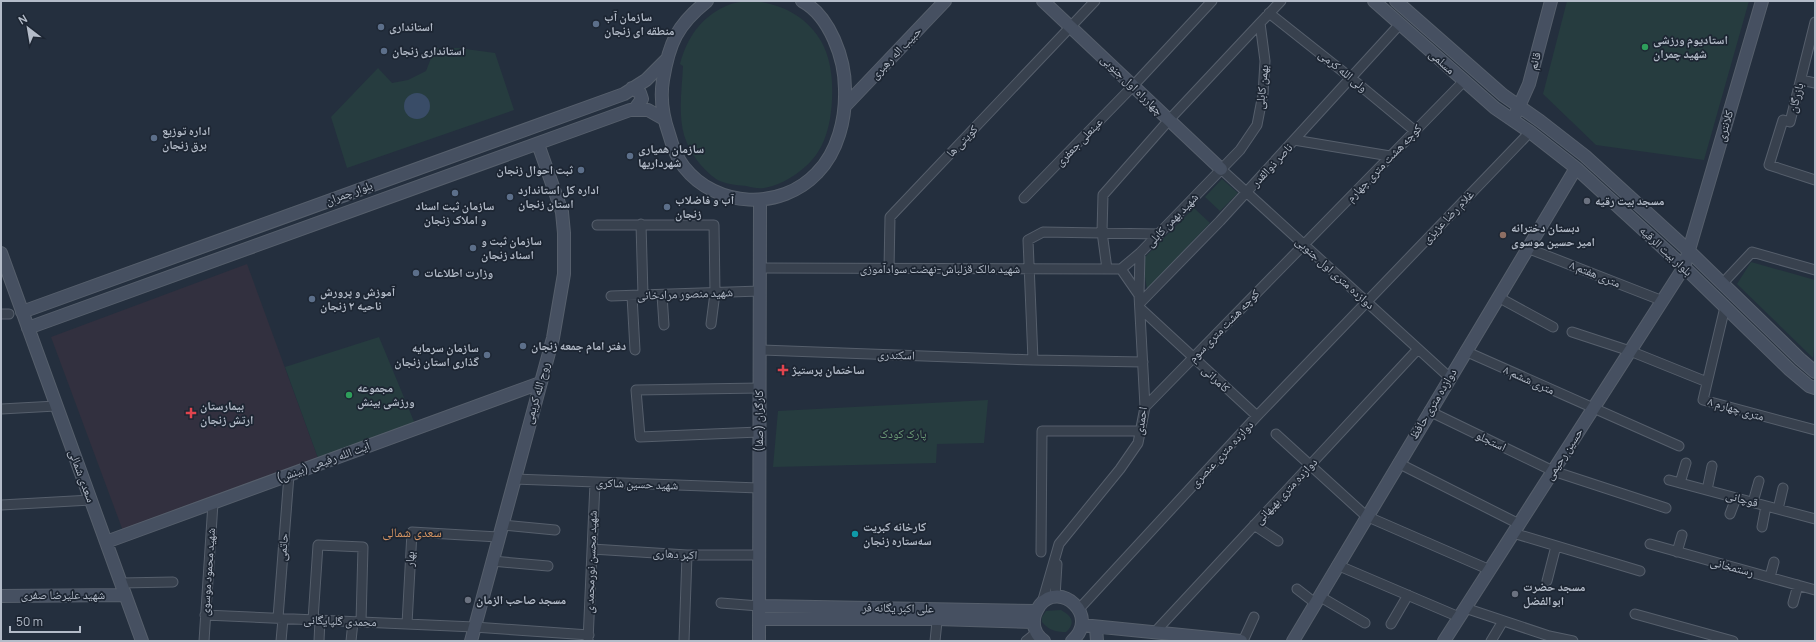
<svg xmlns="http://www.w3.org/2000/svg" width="1816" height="642" viewBox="0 0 1816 642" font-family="Manrope,'Noto Naskh Arabic',sans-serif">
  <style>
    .medical { fill: #32303f }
    .green { fill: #263c3f }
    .water { fill: #394c67 }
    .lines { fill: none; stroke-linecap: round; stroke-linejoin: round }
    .street-casing { stroke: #565f6c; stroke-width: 11 }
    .secondary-casing { stroke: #565f6c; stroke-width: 14 }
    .street { stroke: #38414e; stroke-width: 9 }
    .secondary { stroke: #465061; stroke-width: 12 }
    .service-dot { fill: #5c6f8a; stroke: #1d2633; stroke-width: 1.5 }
    .leisure-dot { fill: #2e9e5b; stroke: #1d2633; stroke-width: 1.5 }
    .worship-dot { fill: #6b7280; stroke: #1d2633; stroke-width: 1.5 }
    .education-dot { fill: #8d6e63; stroke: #1d2633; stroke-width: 1.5 }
    .health-dot { fill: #e0444e; stroke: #1d2633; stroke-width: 1.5 }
    .culture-dot { fill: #0f9aa8; stroke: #1d2633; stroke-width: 1.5 }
    .labels { text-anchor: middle; stroke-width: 3.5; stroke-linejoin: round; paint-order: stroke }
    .poi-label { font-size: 12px; font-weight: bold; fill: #b4bcc9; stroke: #1d2633; text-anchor: start }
    .street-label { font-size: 12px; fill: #b4bcc9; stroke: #1d2633 }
    .park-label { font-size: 12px; fill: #6b9a76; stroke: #1d2633 }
    .neighbourhood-label { font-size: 13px; fill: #d59563; stroke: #1d2633 }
  </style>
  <rect width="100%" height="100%" fill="#242f3e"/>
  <path class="medical" d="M247,264L318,458L123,531L51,337Z"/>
  <path class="green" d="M747,1C777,1 806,15 821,41C831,59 833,79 832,100C831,118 828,136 818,152C807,169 784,185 764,188C758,189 751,187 746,186C736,185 724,184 716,179C702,169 689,152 684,135C678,113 682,88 683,66L680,64C687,38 700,18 726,6C732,3 741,2 747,1Z
    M1567,1H1749L1704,160L1596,145L1543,94Z
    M435,48H458L495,53L514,110L347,168L331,117L378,68L392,83L408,80L426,71Z
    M1222,179L1238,193L1220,211L1205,197Z
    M1194,208L1210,223L1147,289L1142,260Z
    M1751,262L1815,280V337L1813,358L1737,284Z
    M379,337L415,424L318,458L285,367Z
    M988,400L984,443L937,444L936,463L773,467L778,411Z
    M1061,610C1072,616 1076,623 1066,632C1055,632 1049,630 1042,622V617L1046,611Z"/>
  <path class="water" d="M404 106a13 13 0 1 1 26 0a13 13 0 1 1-26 0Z"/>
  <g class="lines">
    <g class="street-casing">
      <path id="street" d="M1269,13L1351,78L1415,131
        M1815,22L1790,122L1783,120L1769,165L1815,180
        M1801,80L1815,83
        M1294,140L1390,156
        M1221,169L1449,377
        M1024,198L1133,86L1212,1
        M641,224L643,295
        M597,225H714L715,293L711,324
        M1527,248L1663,301
        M760,268L1121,269
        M889,269L890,217L1095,1
        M1107,269L1102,232L1103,195L1169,120L1260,23
        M1121,269L1140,253L1240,150L1257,125L1263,94L1265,61L1260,23L1281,1
        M1121,269L1139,295
        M1722,284L1752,252L1815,270
        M662,295L664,325
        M611,296L760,291
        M632,296L635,350
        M1498,297L1553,327
        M1140,303L1220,221L1400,24
        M1725,307L1703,400L1815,430
        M1141,309L1257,416
        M1,314H9
        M1572,332L1630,351L1707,382
        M760,350L1033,360L1028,240L1043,232L1159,234
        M1465,351L1679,446
        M1033,360L1143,362
        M1145,407L1464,81
        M1,409L56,406
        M1429,411L1553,471L1666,508
        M759,432L640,437L636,390L760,388
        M1276,434L1366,516L1490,570
        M1398,463L1519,524
        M514,479L759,488
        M1669,480L1815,519
        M1680,483L1686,463
        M1707,490L1712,466
        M1753,502L1759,481
        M1,505L91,500
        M1778,509L1783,488
        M1730,514L1736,498
        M502,525L555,530
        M1254,525L1278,541
        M1762,527L1766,506
        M1513,533L1640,571
        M1650,544L1815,590
        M592,549L687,555H759
        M1041,552L1042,431H1140
        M1677,552L1682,535
        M492,561L548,566
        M1337,565L1459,617
        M1770,577L1774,562
        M1547,581L1556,546
        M121,583L173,582
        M1297,589L1315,603
        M1319,596L1365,623
        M1055,597L1057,564
        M721,603L759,606
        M1042,603L1059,544L1120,469L1138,443L1145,407L1139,295L1140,253
        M1793,603L1798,585
        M1465,608L1549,636L1573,641
        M1079,609L1257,416L1530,132
        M1635,614L1733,641
        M205,615L474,627L589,635
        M278,618L289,475
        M313,620L318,545L363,547L361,622
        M407,624L412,532L498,537
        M1391,624L1408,595
        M1154,633L1418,349
        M204,641L213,503
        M281,641L283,619
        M319,641L320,620
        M351,641L353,622
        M588,641L595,483
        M684,641L687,555
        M935,641L938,612
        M1026,641L1036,633
        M1243,641L1254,617
        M1491,641L1503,621"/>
    </g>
    <g class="secondary-casing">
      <path id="secondary" d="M707,1C677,25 669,43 663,80C660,98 663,117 669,134C672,145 676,157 684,167C716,208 781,211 817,173C838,152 846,118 845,89C845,59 830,16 802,1
        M1043,1L1221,169
        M1374,1L1495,108L1530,132L1576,168L1684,267L1790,370L1809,386L1815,388
        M1396,1L1503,95L1540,121L1585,156L1689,251L1800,359L1815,372
        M632,88L640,93L642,99L634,110
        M846,105L945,1
        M1516,113L1529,84L1551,1
        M1,253L142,641
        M22,312L624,94L646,80L667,59
        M28,328L630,110H648L664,119
        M106,542L540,383
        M1,596L125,595
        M759,606L1036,611
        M759,619H937L1034,622
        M1082,625L1241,641
        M1096,627L1097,641
        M471,641L553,338L564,274V233L562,212L538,144
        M759,641L760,200
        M1044,641C1037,636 1033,628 1034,620C1034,614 1037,610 1040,605C1060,580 1101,616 1072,641
        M1293,641L1576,168
        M1444,641L1684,267L1762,1"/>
    </g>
    <use href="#street" class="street"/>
    <use href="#secondary" class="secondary"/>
  </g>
  <g class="service-dot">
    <circle cx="596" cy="24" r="4"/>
    <circle cx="381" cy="27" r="4"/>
    <circle cx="384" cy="51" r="4"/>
    <circle cx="154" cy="138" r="4"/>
    <circle cx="630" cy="156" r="4"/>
    <circle cx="581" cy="170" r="4"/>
    <circle cx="455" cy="193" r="4"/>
    <circle cx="510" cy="197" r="4"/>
    <circle cx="667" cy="207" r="4"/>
    <circle cx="473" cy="248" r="4"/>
    <circle cx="416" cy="273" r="4"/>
    <circle cx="312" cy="299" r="4"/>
    <circle cx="523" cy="346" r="4"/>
    <circle cx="487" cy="355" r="4"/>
  </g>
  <g class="leisure-dot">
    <circle cx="1645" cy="47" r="4"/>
    <circle cx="349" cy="395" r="4"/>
  </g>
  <g class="worship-dot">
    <circle cx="1587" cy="201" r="4"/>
    <circle cx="1515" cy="594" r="4"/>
    <circle cx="468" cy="600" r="4"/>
  </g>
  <circle class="education-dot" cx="1503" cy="235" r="4"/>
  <g class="health-dot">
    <path d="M781 364h4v4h4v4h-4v4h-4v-4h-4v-4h4z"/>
    <path d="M189 407h4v4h4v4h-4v4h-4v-4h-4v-4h4z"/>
  </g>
  <circle class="culture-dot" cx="855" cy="534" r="4"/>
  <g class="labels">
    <g class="poi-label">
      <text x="604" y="21">سازمان آب<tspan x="604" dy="14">منطقه ای زنجان</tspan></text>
      <text x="389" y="31">استانداری</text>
      <text x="1653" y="44">استادیوم ورزشی<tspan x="1653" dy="14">شهید چمران</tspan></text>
      <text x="392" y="55">استانداری زنجان</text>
      <text x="162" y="135">اداره توزیع<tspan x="162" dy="14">برق زنجان</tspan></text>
      <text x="638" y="153">سازمان همیاری<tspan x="638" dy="14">شهرداریها</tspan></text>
      <text x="573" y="174" text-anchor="end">ثبت احوال زنجان</text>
      <text x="518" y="194">اداره کل استاندارد<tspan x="518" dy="14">استان زنجان</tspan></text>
      <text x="675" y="204">آب و فاضلاب<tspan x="675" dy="14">زنجان</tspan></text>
      <text x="1595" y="205">مسجد بیت رقیه</text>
      <text x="455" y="210" text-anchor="middle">سازمان ثبت اسناد<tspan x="455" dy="14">و املاک زنجان</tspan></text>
      <text x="1511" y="232">دبستان دخترانه<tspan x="1511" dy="14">امیر حسین موسوی</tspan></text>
      <text x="481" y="245">سازمان ثبت و<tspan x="481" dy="14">اسناد زنجان</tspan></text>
      <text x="424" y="277">وزارت اطلاعات</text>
      <text x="320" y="296">آموزش و پرورش<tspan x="320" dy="14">ناحیه ۲ زنجان</tspan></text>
      <text x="531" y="350">دفتر امام جمعه زنجان</text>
      <text x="479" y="352" text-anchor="end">سازمان سرمایه<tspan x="479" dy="14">گذاری استان زنجان</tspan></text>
      <text x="792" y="374">ساختمان پرستیژ</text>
      <text x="357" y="392">مجموعه<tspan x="357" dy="14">ورزشی بینش</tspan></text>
      <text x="200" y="410">بیمارستان<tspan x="200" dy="14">ارتش زنجان</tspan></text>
      <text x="863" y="531">کارخانه کبریت<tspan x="863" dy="14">سه‌ستاره زنجان</tspan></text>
      <text x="1523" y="591">مسجد حضرت<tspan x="1523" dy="14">ابوالفضل</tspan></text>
      <text x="476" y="604">مسجد صاحب الزمان</text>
    </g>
    <g class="street-label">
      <text transform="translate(896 53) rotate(-46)" y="4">حبیب اله رهبری</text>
      <text transform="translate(1535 61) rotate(-75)" y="4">قائم</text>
      <text transform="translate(1442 62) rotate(42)" y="4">مسلمی</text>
      <text transform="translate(1343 71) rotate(39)" y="4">ولی الله کرمی</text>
      <text transform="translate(1132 85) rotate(44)" y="4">چهارراه اول جنوبی</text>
      <text transform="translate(1262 87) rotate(-84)" y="4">بهمن کابلی</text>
      <text transform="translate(1796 98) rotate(-76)" y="4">بازرگان</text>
      <text transform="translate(1725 126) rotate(-74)" y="4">کلانتری</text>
      <text transform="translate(962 141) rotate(-46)" y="4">کویتی ها</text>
      <text transform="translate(1079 142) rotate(-46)" y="4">عینعلی جعفری</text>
      <text transform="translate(1384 163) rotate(-46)" y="4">کوچه هشت متری چهارم</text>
      <text transform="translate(1272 165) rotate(-47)" y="4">ناصر ذوالقدر</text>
      <text transform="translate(349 193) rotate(-20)" y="4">بلوار چمران</text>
      <text transform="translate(1448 217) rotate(-46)" y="4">غلام رضا عزیزی</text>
      <text transform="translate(1172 220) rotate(-46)" y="4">شهید بهمن کابلی</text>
      <text transform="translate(1666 251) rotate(43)" y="4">بلوار بیت الرقیه</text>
      <text x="940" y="273">شهید مالک قزلباش-نهضت سوادآموزی</text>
      <text transform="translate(1335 273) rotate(42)" y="4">دوازده متری اول جنوبی</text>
      <text transform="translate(1595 274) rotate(22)" y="4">۸ متری هفتم</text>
      <text transform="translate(685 294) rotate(-2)" y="4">شهید منصور مرادخانی</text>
      <text transform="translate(1224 326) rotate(-46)" y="4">کوچه هشت متری سوم</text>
      <text transform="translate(896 355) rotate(2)" y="4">اسکندری</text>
      <text transform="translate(1216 379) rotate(43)" y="4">کامرانی</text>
      <text transform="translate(1529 380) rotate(24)" y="4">۸ متری ششم</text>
      <text transform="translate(537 393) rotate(-74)" y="4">روح الله کریمی</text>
      <text transform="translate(1433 404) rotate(-59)" y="4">دوازده متری حافظ</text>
      <text transform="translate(1736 409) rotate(16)" y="4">۸ متری چهارم</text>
      <text transform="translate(759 421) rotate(-90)" y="4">کارگران (صفا)</text>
      <text transform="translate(1141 421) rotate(-81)" y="4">احمدی</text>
      <text transform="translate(1491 441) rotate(26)" y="4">استجلو</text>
      <text transform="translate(1222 454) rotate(-47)" y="4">دوازده متری عنصری</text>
      <text transform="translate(1564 454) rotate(-57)" y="4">حسین رحیمی</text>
      <text transform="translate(323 462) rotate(-20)" y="4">آیت الله رفیعی (بینش)</text>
      <text transform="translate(82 476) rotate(70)" y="4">سعدی شمالی</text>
      <text transform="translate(637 484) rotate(2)" y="4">شهید حسین شاکری</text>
      <text transform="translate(1286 491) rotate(-47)" y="4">دوازده متری بهبهانی</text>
      <text transform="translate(1742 499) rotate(15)" y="4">قوچانی</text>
      <text transform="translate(283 547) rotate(-86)" y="4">حاتمی</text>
      <text transform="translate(675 554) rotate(3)" y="4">اکبر دهاری</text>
      <text transform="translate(410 559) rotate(-87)" y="4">بهار</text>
      <text transform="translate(591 562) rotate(-88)" y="4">شهید محسن نورمحمد ی</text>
      <text transform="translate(1732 567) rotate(15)" y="4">رستمخانی</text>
      <text transform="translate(208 572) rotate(-86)" y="4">شهید محمود موسوی</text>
      <text x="63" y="599">شهید علیرضا صفری</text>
      <text transform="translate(898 608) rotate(1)" y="4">علی اکبر یگانه فر</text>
      <text transform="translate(340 621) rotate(2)" y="4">محمدی گلپایگانی</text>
    </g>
    <g class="park-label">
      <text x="903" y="438">پارک کودک</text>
    </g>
    <g class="neighbourhood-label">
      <text x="412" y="537">سعدی شمالی</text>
    </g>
  </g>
  <rect width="1816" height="642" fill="none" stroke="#b4bcc9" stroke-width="4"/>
  <g transform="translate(28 28) rotate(329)" stroke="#1d2633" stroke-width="3" paint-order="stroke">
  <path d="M0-3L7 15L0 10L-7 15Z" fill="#b4bcc9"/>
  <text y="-6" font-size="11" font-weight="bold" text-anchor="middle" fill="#b4bcc9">N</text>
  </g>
  <path d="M10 626v6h70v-6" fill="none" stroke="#b4bcc9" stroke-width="2"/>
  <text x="16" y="626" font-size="12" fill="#b4bcc9" stroke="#1d2633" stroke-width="3" paint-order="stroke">50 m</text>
</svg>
